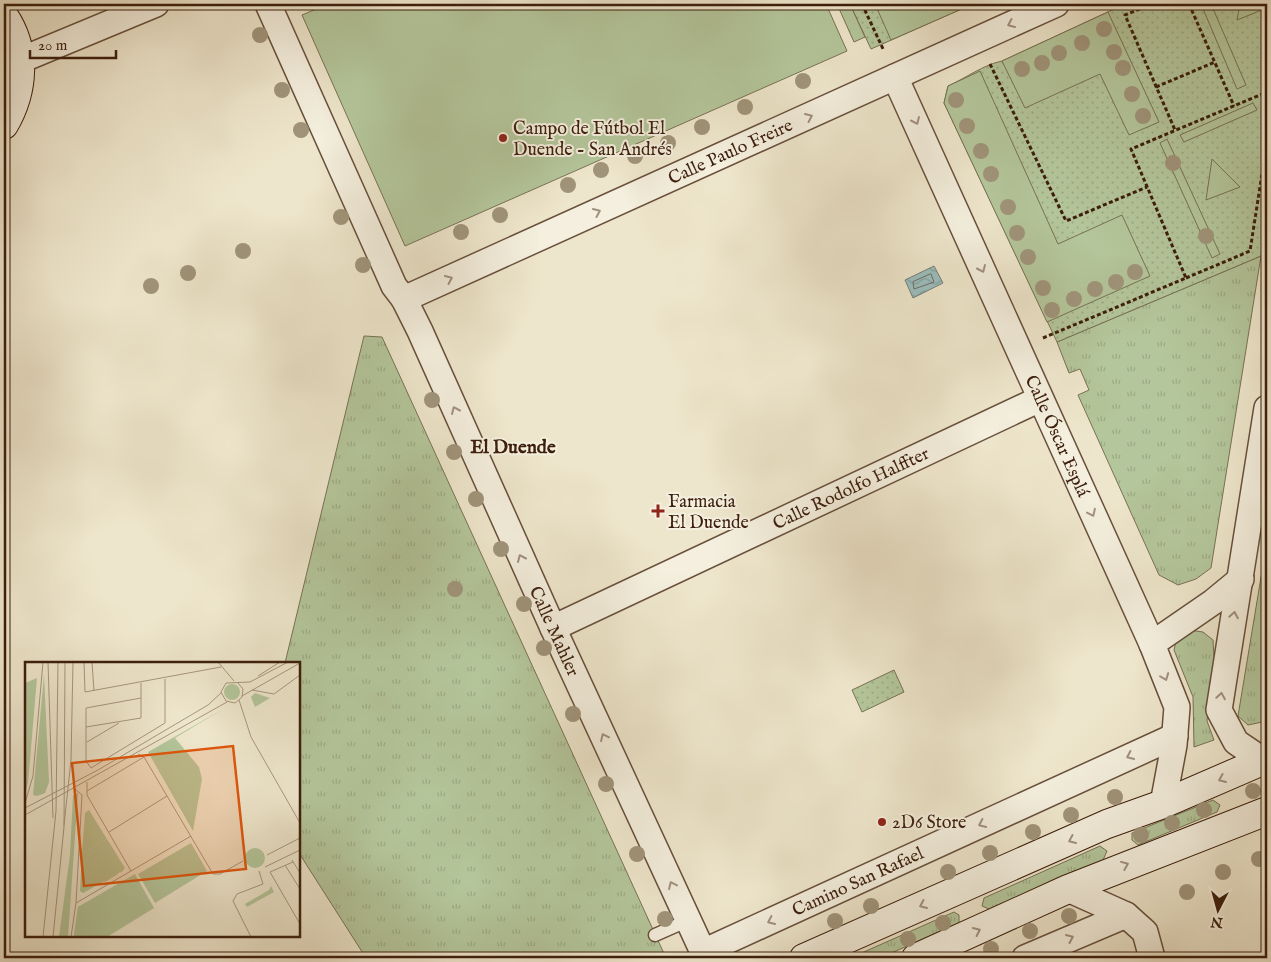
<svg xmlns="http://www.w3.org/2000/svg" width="1271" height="962" viewBox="0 0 1271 962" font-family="'IM FELL English',serif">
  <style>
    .grass { fill: url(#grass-tufts); stroke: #787254 }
    .park { fill: url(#park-dots); stroke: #787254 }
    .garden { fill: #b4c69b; stroke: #787254 }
    .water { fill: url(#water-waves); stroke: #757e77 }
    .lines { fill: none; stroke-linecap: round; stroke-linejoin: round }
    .shore { stroke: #6c6e66; stroke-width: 1 }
    .lane-casing { stroke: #68503c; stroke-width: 15 }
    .street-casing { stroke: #68503c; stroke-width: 28 }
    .secondary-casing { stroke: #3c1e0c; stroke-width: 30 }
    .path { stroke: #3c1e0c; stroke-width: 3; stroke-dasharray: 4 2.5; stroke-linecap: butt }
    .lane { stroke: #f4efde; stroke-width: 12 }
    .street { stroke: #f4efde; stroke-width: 25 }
    .secondary { stroke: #f4efde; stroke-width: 28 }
    .tree { fill: #a0947a }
    .oneway { stroke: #a19180 }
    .poi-dot { fill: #8f2418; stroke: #f4efde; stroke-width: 2 }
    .labels { text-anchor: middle; stroke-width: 4; stroke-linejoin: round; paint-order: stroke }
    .poi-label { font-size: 18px; fill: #3c1e0c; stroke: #f4efde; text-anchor: start }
    .street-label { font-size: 18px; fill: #3c1e0c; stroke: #f4efde }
    .neighbourhood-label { font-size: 19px; font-weight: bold; fill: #3c1e0c; stroke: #f4efde }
    .inset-road { fill: none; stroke: #a7967f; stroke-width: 1 }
    .view { fill: #df560c; fill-opacity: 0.15; stroke: #df560c; stroke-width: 2.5 }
    .inset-edge { fill: none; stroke: #3c1e0c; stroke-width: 2.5 }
  </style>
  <defs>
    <pattern id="grass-tufts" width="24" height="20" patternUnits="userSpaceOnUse" patternTransform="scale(1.25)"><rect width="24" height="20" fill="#b4c69b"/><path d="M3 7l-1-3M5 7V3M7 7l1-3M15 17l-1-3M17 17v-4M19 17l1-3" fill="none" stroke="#9caa84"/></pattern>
    <pattern id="park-dots" width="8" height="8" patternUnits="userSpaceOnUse" patternTransform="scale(1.25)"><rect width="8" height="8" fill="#b4c69b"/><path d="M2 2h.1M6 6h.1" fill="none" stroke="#9caa84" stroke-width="1.8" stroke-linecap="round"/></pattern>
    <pattern id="water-waves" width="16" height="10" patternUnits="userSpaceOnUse" patternTransform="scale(1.25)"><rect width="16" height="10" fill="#9bbebf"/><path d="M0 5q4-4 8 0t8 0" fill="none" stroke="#86a3a3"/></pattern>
  </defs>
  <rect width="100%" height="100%" fill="#eee6cc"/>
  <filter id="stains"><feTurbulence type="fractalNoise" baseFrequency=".004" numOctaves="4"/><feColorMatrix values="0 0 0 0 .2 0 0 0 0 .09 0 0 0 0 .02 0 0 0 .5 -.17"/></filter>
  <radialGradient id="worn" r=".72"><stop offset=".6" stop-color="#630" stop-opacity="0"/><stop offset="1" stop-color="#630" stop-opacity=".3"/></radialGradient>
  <path class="grass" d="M837,4H850L865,37L854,42Z
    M1261,256L1211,568L1196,579L1178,585L1159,575L1078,395L1089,390L1080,369L1069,373L1057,342Z
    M364,336L382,337L666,958H366L299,853V663H285Z
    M1267,541V721L1248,725L1238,716Z
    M1189,630L1203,632L1213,640L1214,657L1207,721L1214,740L1194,747L1193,697L1174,650L1177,637Z
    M1213,800L1220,805L1217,812L1138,845L1132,840V833Z
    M1100,846L1107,851L1103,860L989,909L982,906L984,898Z
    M954,912L959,915V923L880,958H856L857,955Z"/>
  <path class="park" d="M850,4H973L871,49Z
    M1125,4H1267V219L1261,256L1057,342L944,103L948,86C966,78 983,65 1002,61Z
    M894,670L904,692L862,712L852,690Z"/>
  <path class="garden" d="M328,4H826L847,51L405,246L302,15Z
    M875,4H973L891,40Z
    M1201,4H1211L1246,85L1237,89Z
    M1240,4H1267V8L1237,20Z
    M1108,12L1159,122L1129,135L1100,74L1025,108L1002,61Z
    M980,71L1058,244L1122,215L1150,276L1047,322L944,103L948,86Z
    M1253,103L1257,110L1184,142L1180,135Z
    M1167,139L1220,254L1212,258L1160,143Z
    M1212,159L1240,187L1206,200Z"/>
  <path class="water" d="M934,266L943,283L913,298L905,280Z"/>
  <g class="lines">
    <path class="shore" d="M931,274L934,282L914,289L913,282Z"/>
    <g class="lane-casing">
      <path id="lane" d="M655,935L689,920"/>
    </g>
    <g class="street-casing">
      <g id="street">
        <path id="s1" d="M268,4L394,286L404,299L420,331L553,628L703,952L711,958"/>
        <path d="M21,60L156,4"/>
        <path id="s2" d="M895,77L1152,644L1177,707L1174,745L1163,804"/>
        <path id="s3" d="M404,299L1056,4"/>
        <path id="s4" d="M553,628L1040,399"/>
        <path d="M1152,644L1213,602L1241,579"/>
        <path d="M1264,761L1236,742L1219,710L1267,408"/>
        <path d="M1068,889L1126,915L1145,932L1152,958"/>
        <path id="s5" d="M703,952L1175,736"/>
        <path d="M1025,958L1126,915"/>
      </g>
    </g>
    <g class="secondary-casing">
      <path id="secondary" d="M4,16C27,50 24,91 4,125
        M804,958L1107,824L1163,804L1267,759
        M916,958L1068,889L1267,811"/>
    </g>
    <path class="path" d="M862,4L884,51
      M1152,4L1125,15L1175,130
      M1189,4L1234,106
      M990,64L1066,221L1147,187
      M1156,87L1215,62
      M1186,278L1250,251L1267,142
      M1043,338L1186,278L1131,149L1267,92"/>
    <use href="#lane" class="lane"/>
    <use href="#street" class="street"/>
    <use href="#secondary" class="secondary"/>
  </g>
  <g class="tree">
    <circle cx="1104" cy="29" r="8"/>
    <circle cx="260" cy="35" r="8"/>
    <circle cx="1082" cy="43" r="8"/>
    <circle cx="1114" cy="52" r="8"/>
    <circle cx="1059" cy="53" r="8"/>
    <circle cx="1042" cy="63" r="8"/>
    <circle cx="1123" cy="68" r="8"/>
    <circle cx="1022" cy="69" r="8"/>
    <circle cx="803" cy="81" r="8"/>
    <circle cx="282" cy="90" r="8"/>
    <circle cx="1132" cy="94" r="8"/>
    <circle cx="956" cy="100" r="8"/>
    <circle cx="745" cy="107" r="8"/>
    <circle cx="1143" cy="116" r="8"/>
    <circle cx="967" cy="126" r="8"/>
    <circle cx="702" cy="127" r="8"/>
    <circle cx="301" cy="130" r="8"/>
    <circle cx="668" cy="143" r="8"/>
    <circle cx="981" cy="151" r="8"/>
    <circle cx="635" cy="156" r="8"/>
    <circle cx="1173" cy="163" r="8"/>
    <circle cx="601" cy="170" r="8"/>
    <circle cx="991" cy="174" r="8"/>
    <circle cx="568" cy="185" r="8"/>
    <circle cx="1008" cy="207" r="8"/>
    <circle cx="500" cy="215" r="8"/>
    <circle cx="341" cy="217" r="8"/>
    <circle cx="461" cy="232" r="8"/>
    <circle cx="1017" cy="233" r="8"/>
    <circle cx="1206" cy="236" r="8"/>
    <circle cx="243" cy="251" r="8"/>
    <circle cx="1028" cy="257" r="8"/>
    <circle cx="363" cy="265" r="8"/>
    <circle cx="1135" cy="272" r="8"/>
    <circle cx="188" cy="273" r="8"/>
    <circle cx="1116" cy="282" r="8"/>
    <circle cx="151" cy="286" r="8"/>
    <circle cx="1043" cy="288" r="8"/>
    <circle cx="1095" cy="289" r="8"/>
    <circle cx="1074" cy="299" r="8"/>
    <circle cx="1052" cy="310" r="8"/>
    <circle cx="432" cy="400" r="8"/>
    <circle cx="454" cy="452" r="8"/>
    <circle cx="476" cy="499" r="8"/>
    <circle cx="501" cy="549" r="8"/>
    <circle cx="455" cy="589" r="8"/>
    <circle cx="524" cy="604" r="8"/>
    <circle cx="544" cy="648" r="8"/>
    <circle cx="573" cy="714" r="8"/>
    <circle cx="606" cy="784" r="8"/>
    <circle cx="1253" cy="791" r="8"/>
    <circle cx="1115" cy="797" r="8"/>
    <circle cx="1204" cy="810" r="8"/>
    <circle cx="1071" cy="815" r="8"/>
    <circle cx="1172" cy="823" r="8"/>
    <circle cx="1033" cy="832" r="8"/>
    <circle cx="1141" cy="835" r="8"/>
    <circle cx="990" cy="853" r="8"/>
    <circle cx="637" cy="854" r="8"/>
    <circle cx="1259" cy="859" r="8"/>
    <circle cx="948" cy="872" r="8"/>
    <circle cx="1223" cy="872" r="8"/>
    <circle cx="1187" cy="892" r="8"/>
    <circle cx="871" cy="906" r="8"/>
    <circle cx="1069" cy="916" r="8"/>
    <circle cx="665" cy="919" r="8"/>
    <circle cx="835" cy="921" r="8"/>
    <circle cx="943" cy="923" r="8"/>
    <circle cx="1030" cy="931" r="8"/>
    <circle cx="908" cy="939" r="8"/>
    <circle cx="991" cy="949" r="8"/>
  </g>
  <defs><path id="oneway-chevron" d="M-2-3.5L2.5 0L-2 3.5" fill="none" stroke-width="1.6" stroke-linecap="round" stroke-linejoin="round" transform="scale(1.25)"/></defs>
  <g class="oneway">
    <use href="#oneway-chevron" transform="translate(1011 24) rotate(156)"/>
    <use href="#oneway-chevron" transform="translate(809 117) rotate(-24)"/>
    <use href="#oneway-chevron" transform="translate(916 121) rotate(66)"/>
    <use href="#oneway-chevron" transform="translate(597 212) rotate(-24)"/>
    <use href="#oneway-chevron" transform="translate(982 269) rotate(66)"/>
    <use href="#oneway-chevron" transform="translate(449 279) rotate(-24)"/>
    <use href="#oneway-chevron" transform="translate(455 410) rotate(-114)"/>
    <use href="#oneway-chevron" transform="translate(1092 513) rotate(65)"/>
    <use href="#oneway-chevron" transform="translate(521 558) rotate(-114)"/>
    <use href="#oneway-chevron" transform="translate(1234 615) rotate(-80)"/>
    <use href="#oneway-chevron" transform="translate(1165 677) rotate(69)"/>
    <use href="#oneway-chevron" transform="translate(1221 696) rotate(-81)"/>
    <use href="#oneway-chevron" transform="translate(604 737) rotate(-115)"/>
    <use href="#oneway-chevron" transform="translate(1130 756) rotate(155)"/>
    <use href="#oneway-chevron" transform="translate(1222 779) rotate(157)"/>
    <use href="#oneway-chevron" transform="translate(982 824) rotate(155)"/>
    <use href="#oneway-chevron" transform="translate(1072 840) rotate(156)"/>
    <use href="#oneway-chevron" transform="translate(1125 865) rotate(-22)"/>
    <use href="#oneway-chevron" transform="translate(672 885) rotate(-115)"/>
    <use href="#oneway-chevron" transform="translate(923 905) rotate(156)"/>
    <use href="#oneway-chevron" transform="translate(771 921) rotate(155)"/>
    <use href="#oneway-chevron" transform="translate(977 931) rotate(-25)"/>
    <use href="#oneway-chevron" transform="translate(1070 938) rotate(-24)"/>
  </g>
  <g class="poi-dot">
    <circle cx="503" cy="138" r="5"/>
    <path d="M655.5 503.5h5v5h5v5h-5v5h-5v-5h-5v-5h5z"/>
    <circle cx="882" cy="822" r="5"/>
  </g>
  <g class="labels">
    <g class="poi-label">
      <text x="513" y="134">Campo de Fútbol El<tspan x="513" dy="21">Duende - San Andrés</tspan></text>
      <text x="668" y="507">Farmacia<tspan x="668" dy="21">El Duende</tspan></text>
      <text x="892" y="828">2D6 Store</text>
    </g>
    <g class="street-label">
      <text dy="6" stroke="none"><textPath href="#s3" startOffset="358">Calle Paulo Freire</textPath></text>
      <text dy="6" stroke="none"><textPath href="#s2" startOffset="394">Calle Óscar Esplá</textPath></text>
      <text dy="6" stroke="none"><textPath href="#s4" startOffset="329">Calle Rodolfo Halffter</textPath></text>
      <text dy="6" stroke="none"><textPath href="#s1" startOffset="690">Calle Mahler</textPath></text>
      <text dy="6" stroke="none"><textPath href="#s5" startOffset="170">Camino San Rafael</textPath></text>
    </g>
    <g class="neighbourhood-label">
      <text x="513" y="453">El Duende</text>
    </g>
  </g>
  <g transform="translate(25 662)">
    <rect width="275" height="275" fill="#eee6cc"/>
    <path d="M19,13L24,120L20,131L12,134L8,133ZM199 30a8 8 0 1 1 16 0a8 8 0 1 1-16 0ZM200,46L150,76L174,105L177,117L168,169L123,90ZM53,131L43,275H34L45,193L48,133ZM64,148L82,177L57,191L60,151ZM220 196a10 10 0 1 1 20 0a10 10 0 1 1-20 0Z" fill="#b4c69b"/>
    <path d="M12,16L3,121L0,132V21ZM82,177L99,208L58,231L55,229L57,191ZM110,212L129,246L82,275H49L53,245Z" fill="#b4c69b"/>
    <path d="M230,31L245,36L230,45L226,35ZM84,180L100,206L96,211L83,190L76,194L71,187ZM166,181L182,209L130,241L113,212ZM76,205L80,212L89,207L93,212L80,220L72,207ZM107,214L111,219L93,229L90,224ZM246,224L249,230L222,245L220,242L244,228ZM86,226L90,231L69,244L66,238ZM90,235L96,244L77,255L71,246ZM120,235L126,245L109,255L102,245ZM62,240L65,246L55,251L54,270L49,272L53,245ZM67,248L73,259L57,268L58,253ZM74,261L80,272L60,275L58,271Z" fill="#b4c69b"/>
    <path class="inset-road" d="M23,0L28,156M59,0L60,30L196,5M67,0L69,29M193,0L209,19M233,14L255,0M213,21L218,27L217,35L210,41L201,39L196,30L201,21L225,20L263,0M227,28L249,32L275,13M217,34L275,1M214,38L226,75L275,161M61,65L116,56V21M62,80L94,61M113,92L119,95L188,212H195L218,199M66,106L140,61V17M66,106L61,99V46L116,36M62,120V133L106,209M62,129L119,95M0,141L8,114L18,0M0,146L73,108L183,43L196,31M0,153L202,40M39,163L46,98L48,0M84,170L142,134M242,193L275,176M267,198L275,211M268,200L245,210L275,262M260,203L275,227M240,205L275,188M51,241L166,174M18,275L31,149L33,0M28,275L39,165L40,0M46,275L51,241L57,133L50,127M226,275L208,239L212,232L238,222L234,209"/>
    <path class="view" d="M208,84L221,207L59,224L47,101Z"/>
    <rect width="275" height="275" class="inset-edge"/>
  </g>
  <rect width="1271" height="962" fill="none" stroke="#eee6cc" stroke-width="20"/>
  <rect x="5" y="5" width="1261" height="952" fill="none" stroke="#3c1e0c" stroke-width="2.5"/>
  <rect x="10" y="10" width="1251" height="942" fill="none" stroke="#3c1e0c"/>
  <g transform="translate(1218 910) rotate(186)" stroke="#f4efde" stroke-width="4" paint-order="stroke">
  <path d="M0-4L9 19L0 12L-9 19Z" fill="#3c1e0c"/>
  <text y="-8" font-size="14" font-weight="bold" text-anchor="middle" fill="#3c1e0c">N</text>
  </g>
  <path d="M30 50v8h86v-8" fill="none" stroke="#3c1e0c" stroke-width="2.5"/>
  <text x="38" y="50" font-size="15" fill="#3c1e0c" stroke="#f4efde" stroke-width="4" paint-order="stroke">20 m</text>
  <rect width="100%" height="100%" filter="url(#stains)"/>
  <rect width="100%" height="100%" fill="url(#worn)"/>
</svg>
